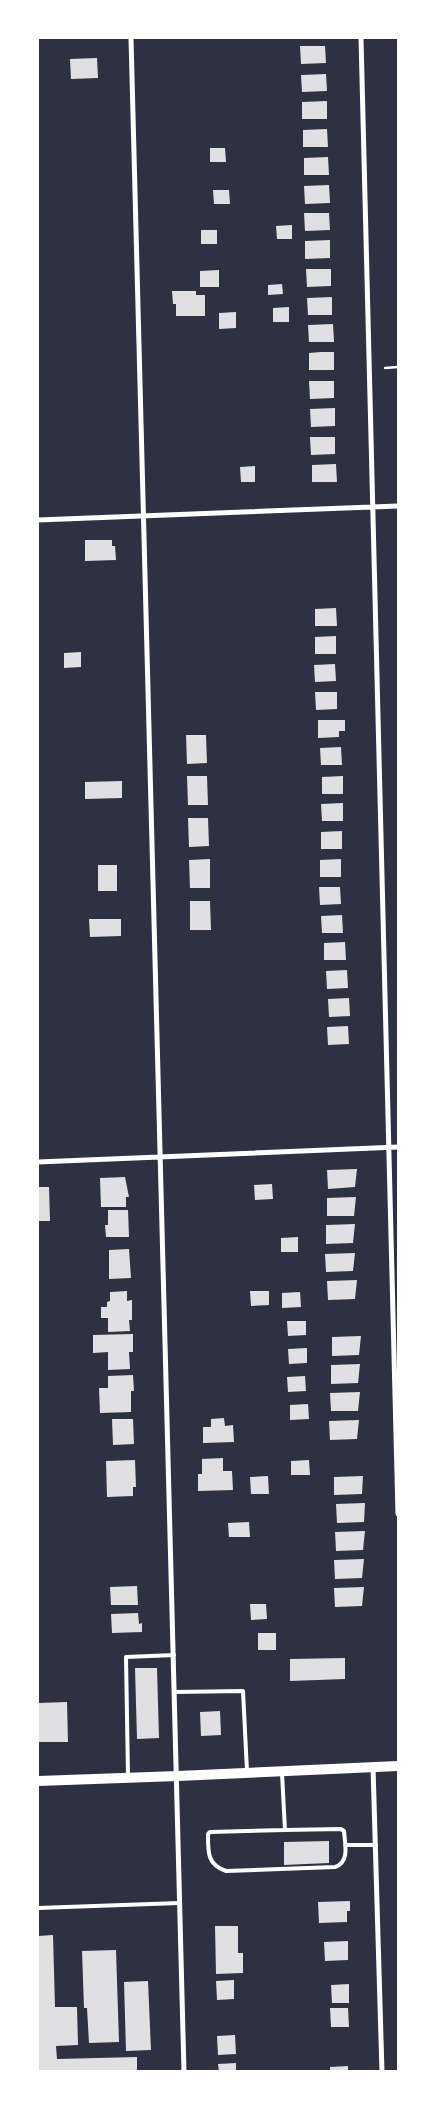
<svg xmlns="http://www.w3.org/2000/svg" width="436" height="2109" viewBox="0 0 436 2109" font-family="Commissioner,sans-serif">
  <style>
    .building { fill: #e0e0e3 }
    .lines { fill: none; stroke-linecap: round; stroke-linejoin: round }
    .path { stroke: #fff; stroke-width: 2.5 }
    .service { stroke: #fff; stroke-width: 4 }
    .minor { stroke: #fff; stroke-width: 5 }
    .secondary { stroke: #fff; stroke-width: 10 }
  </style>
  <rect width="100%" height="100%" fill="#2d3142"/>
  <path class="building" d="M300,46H325L326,63L301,64Z
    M97,58L98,78L71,79L70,59Z
    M326,74L327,91L302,92L301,75Z
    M327,101V119H302V102Z
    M327,129L328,147H303V130Z
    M210,148H225L226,162H210Z
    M328,157L329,175H304V158Z
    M329,185L330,203L305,204L304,186Z
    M213,190H229L230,204H214Z
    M304,213H329L330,230L305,231Z
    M292,225V239H277L276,226Z
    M201,230H217V244H201Z
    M330,240V258L305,259V241Z
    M306,269H331V286L307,287Z
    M219,270V287H200V271Z
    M282,284L283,294L268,295V285Z
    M172,291H196V295H205V316H176V304H173Z
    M332,297V315H308L307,298Z
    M289,307V322H273V308Z
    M236,312V328L219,329V313Z
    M333,324L334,342H309L308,325Z
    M321,352H334V370H309V353Z
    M309,381H334V398L310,399Z
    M335,408V426L311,427L310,409Z
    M310,437H335V454L311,455Z
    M336,464L337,482H312V465Z
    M255,466V482H241L240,467Z
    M85,540H112V546H115L116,560L85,561Z
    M336,608L337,626H315V609Z
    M336,636V654H315V637Z
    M81,652V667L64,668V653Z
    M335,664L336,681L315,682L314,665Z
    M315,692H337V709L316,710Z
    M318,720H345V731H339V737L318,738Z
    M186,735H206L207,763L187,764Z
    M341,747L342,765H321L320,748Z
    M187,776H207L208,805H188Z
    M343,776V794H322V777Z
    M122,781V798L85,799V782Z
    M343,803V821H322L321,804Z
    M188,818H208L209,846L189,847Z
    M342,831V849H321V832Z
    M210,859V888H190L189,860Z
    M341,859V877H320V860Z
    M98,865H117V891H98Z
    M319,887H340L341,904L320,905Z
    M190,901H210L211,930H190Z
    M342,915L343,933H322L321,916Z
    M89,919H121V936L90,937Z
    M345,942L346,960H324V943Z
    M347,970L348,988L327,989L326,971Z
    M349,998L350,1016L329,1017L328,999Z
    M348,1026L349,1044L328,1045L327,1027Z
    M357,1169L355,1187L328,1189L327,1170Z
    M125,1177L129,1197H126V1207H101L100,1178Z
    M272,1184L273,1199L255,1200L254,1185Z
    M38,1187H49L50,1221H38Z
    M356,1197L354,1216H327V1198Z
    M108,1210H128L129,1237H106L105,1225H108Z
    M355,1224L353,1243L326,1244V1225Z
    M298,1237V1252H281V1238Z
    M129,1249L131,1278L109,1279V1250Z
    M355,1253L353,1271L326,1272L325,1254Z
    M357,1280L355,1299L328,1300L327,1281Z
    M127,1291V1301L132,1300V1320H129L130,1331L108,1332V1318H101V1307H107V1302L110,1301V1292Z
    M250,1291H269V1305L251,1306Z
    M300,1292L301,1307L282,1308V1293Z
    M287,1321H306V1335L288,1336Z
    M133,1334V1352H129L130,1369L108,1370V1352L93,1353V1335Z
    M361,1336L359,1355L332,1356V1337Z
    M307,1348V1363L289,1364L288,1349Z
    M360,1364L358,1383L331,1384V1365Z
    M133,1375L134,1391H131V1412L100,1413L99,1388H108V1376Z
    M305,1376L306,1391L288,1392L287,1377Z
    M360,1392L358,1411H331L330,1393Z
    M308,1404L309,1419L290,1420V1405Z
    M224,1418L225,1426L233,1425L234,1442L203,1443V1427H211V1419Z
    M112,1419H133L134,1444L113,1445Z
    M359,1420L357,1439L330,1440L329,1421Z
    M223,1458V1471H232L233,1490L198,1491V1474H202V1459Z
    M135,1460L136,1487H133V1496L107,1497L106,1461Z
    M309,1460L310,1475H291V1461Z
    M268,1476L269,1494H251L250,1477Z
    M363,1476L362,1494L334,1495V1477Z
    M365,1503L364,1522L337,1523L336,1504Z
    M249,1522L250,1537H229L228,1523Z
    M365,1531L363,1550L336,1551L335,1532Z
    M364,1559L362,1578L335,1579L334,1560Z
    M137,1586L138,1605H111L110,1587Z
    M364,1587L362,1606L335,1607L334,1588Z
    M250,1604H266L267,1619L251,1620Z
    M138,1613L139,1624L142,1623V1632L112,1633L111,1614Z
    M258,1633H276V1650H258Z
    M345,1658V1679L290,1681V1659Z
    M135,1668H157L159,1738L137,1739Z
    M67,1702L68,1742H38V1703Z
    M220,1711L221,1735L201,1736L200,1712Z
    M329,1841V1863L284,1865V1842Z
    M350,1901V1911H347V1922L319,1923L318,1902Z
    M215,1926H238V1953H243V1973L216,1974Z
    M53,1935L55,2007H77L78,2045L56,2046L57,2059L137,2057V2072H38V1936Z
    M348,1941V1960L325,1961L324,1942Z
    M116,1950L119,2042L89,2043L87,2008H84L82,1951Z
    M234,1980V1999L217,2000L216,1981Z
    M148,1981L151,2050L126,2051L124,1982Z
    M349,1984V2003H332L331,1985Z
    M330,2008H348L349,2027H331Z
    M235,2035L236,2054L218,2055L217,2036Z
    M236,2063V2072H219L218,2064Z
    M348,2066V2072H330V2067Z"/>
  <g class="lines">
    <path class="path" d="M385,368L398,367"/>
    <path class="service" d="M175,1692L243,1691L247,1771
      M282,1773L285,1830L210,1832L208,1834C208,1851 207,1865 226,1871L335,1867C350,1862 345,1844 344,1831L341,1829L285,1830
      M128,1776L126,1657L174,1655
      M345,1845H376
      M38,1908L179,1903"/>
    <path class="minor" d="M131,38L184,2072
      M361,38L398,1514
      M38,520L398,506
      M38,1162L398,1147
      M373,1767L382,2072"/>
    <path class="secondary" d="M38,1781L178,1776L398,1766"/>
  </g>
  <rect width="436" height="2109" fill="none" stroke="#ffffff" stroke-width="78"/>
</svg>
